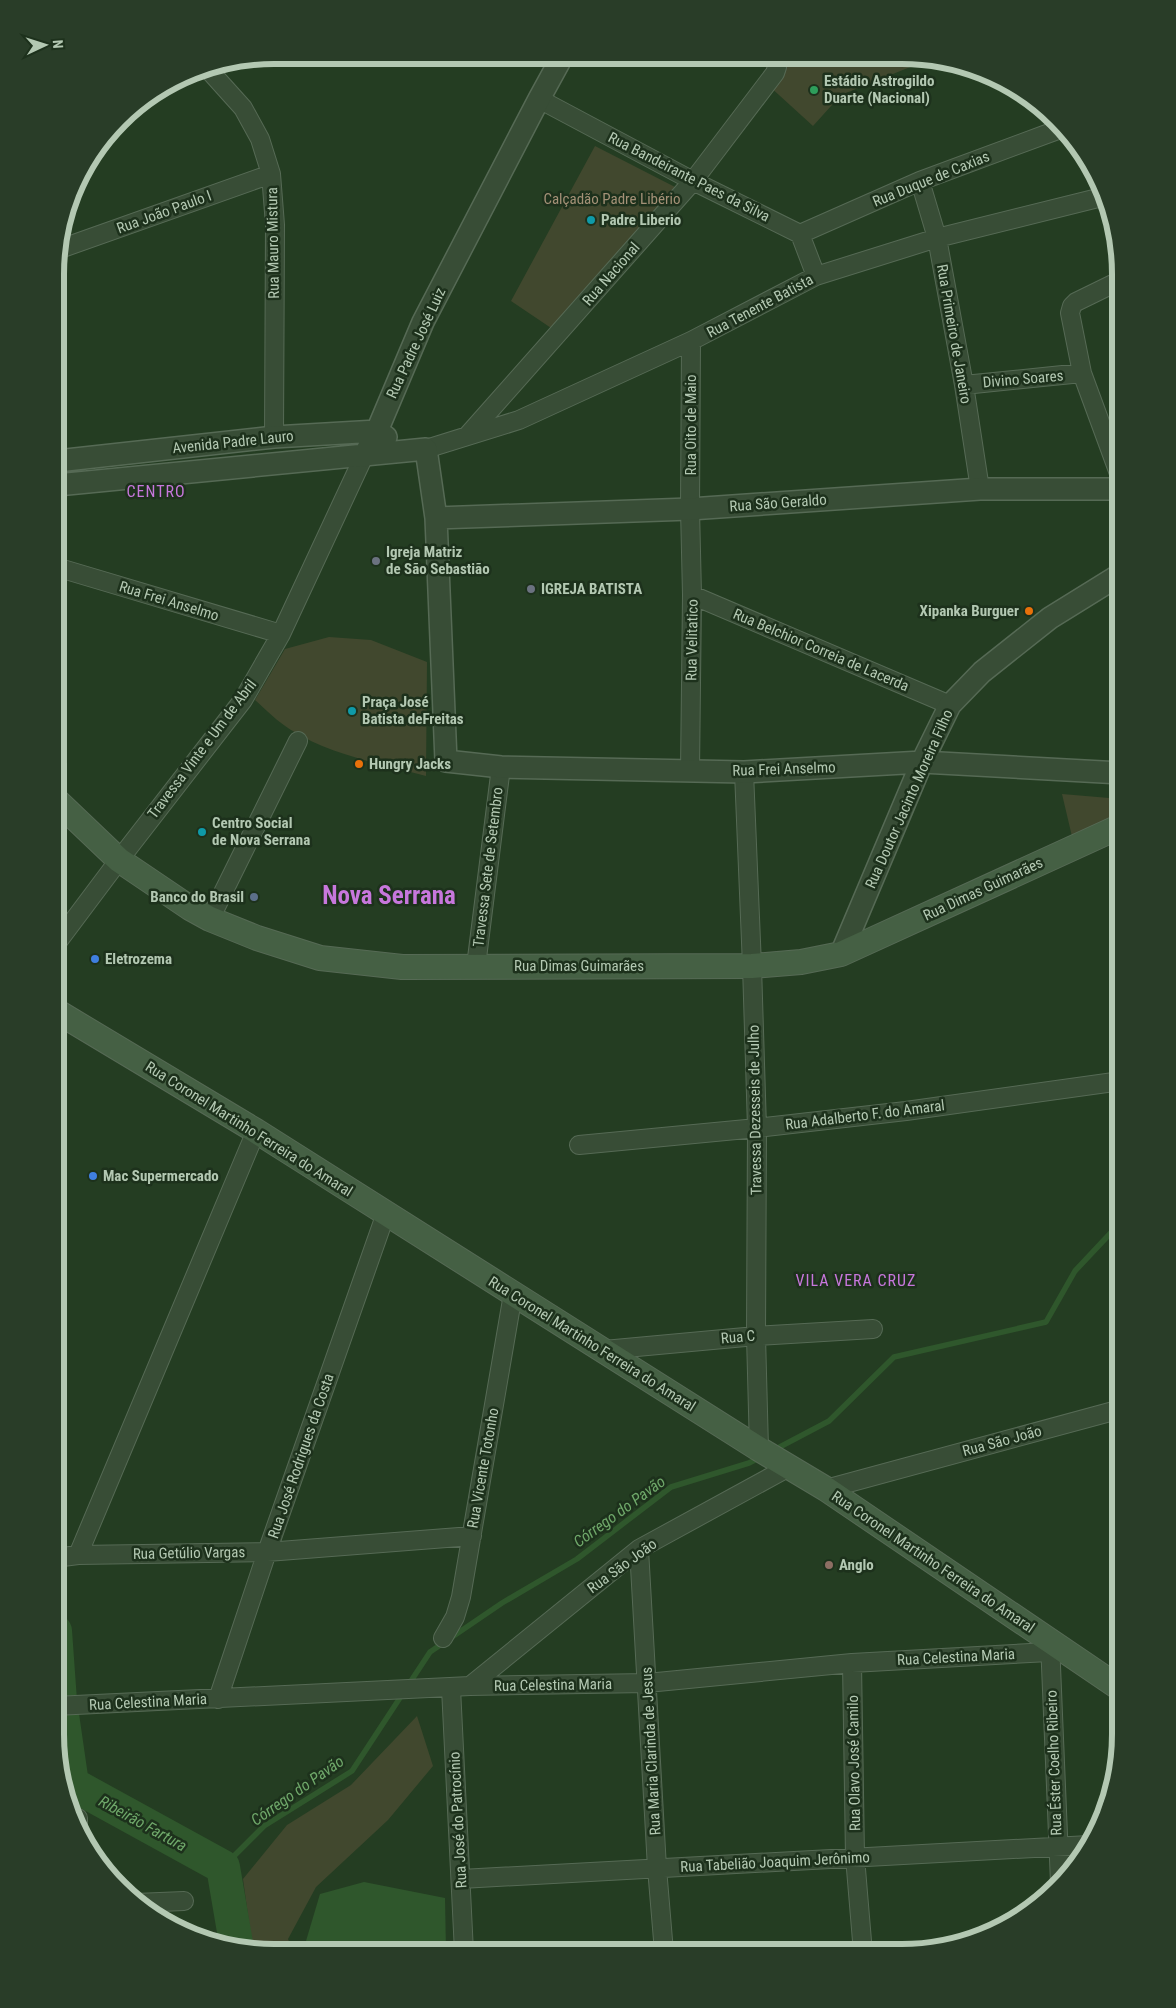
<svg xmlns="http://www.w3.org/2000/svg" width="1176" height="2008" viewBox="0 0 1176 2008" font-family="'Roboto Condensed',sans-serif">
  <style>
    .green { fill: #41482e }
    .water { fill: #2f572c }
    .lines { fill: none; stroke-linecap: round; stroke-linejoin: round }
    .stream { stroke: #2f572c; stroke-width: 5.5 }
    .river { stroke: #2f572c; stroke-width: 34 }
    .minor-casing { stroke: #566a55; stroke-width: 20 }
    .tertiary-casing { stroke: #566a55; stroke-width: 24 }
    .secondary-casing { stroke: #566a55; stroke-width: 26 }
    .minor { stroke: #384d36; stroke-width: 18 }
    .tertiary { stroke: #384d36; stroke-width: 21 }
    .secondary { stroke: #456044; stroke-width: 24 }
    .leisure-dot { fill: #2e9e5b; stroke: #1d311c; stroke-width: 2 }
    .culture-dot { fill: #0f9aa8; stroke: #1d311c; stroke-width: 2 }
    .worship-dot { fill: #6b7280; stroke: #1d311c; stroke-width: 2 }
    .food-dot { fill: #e8710a; stroke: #1d311c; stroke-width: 2 }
    .service-dot { fill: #5c6f8a; stroke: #1d311c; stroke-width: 2 }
    .shop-dot { fill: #3f7fe0; stroke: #1d311c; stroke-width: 2 }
    .education-dot { fill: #8d6e63; stroke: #1d311c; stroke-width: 2 }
    .labels { text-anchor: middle; stroke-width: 5; stroke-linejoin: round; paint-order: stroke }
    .poi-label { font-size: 15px; font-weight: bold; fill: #b3c8b2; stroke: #1d311c; text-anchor: start }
    .street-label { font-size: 15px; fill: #b3c8b2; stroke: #1d311c }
    .park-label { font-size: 15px; fill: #a49177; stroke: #1d311c }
    .neighbourhood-label { font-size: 16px; letter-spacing: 1px; fill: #c777dc; stroke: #1d311c }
    .water-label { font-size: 16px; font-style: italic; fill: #6fa86a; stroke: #1d311c }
    .town-label { font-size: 25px; font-weight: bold; fill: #c777dc; stroke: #1d311c }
    .rim { fill: none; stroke: #b3c8b2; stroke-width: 6 }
  </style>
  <rect width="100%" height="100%" fill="#243d22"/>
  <path class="green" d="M784,58L930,59L841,95L813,126L768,85L787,68Z
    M595,146L675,187L557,332L511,301Z
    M329,637L371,640L427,662L426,776C381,764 331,755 291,730C278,722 266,710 255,700L285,649Z
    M1062,794L1121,799V824L1074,845Z
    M417,1716L433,1766L388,1820L316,1887L288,1939L293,1951H253L243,1879L287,1825L351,1785Z"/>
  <path class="water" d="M364,1882L445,1898L446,1952L303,1951L320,1894Z"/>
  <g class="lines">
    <path class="stream" d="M774,1450L829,1421L894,1357L1046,1322L1075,1271L1121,1222
      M223,1867L264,1826L352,1771L430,1652L502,1603L577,1559L671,1487L749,1463L761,1457"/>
    <path class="river" d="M55,1631L60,1701L72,1784L223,1867L237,1949"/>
    <g class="minor-casing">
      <path id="minor" d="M207,68L243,108L260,139L271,174L275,225L274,437
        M539,99L693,181L800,234L816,276
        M920,181L937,238L964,385L980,489
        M800,234L920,181L1063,128
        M57,250L271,174
        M964,385L1082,373
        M468,435L693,181L775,73L777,67L775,58
        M426,449L519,420L691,341L816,276L937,238L1106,196
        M1121,479L1082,373L1070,313L1072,306L1076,302L1121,280
        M56,567L281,634
        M692,595L950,705
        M690,771L692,595L690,509L691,341
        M744,772L752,966L757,1128L756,1336L759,1449
        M210,919L298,741
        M56,944L119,860L243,700L281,634L364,456
        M476,966L501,767
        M579,1145L757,1128L906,1111L1121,1081
        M604,1350L756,1336L873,1329
        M826,1489L1121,1409
        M639,1549L657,1868L664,1952
        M78,1555L256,1131
        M55,1558L78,1555L267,1552L472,1536
        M443,1638L455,1617L461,1597L513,1294
        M1050,1642L1060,1883
        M852,1663L855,1857L863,1953
        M470,1686L639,1549L789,1467
        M451,1688L464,1952
        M218,1699L267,1552L386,1213
        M55,1706L470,1686L647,1683L852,1663L1049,1652
        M78,1818V1829
        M461,1879L1089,1845
        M136,1903L184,1901"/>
    </g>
    <g class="tertiary-casing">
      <path id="tertiary" d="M364,456L377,431L423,322L539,99L562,57
        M57,461L274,437L377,431L386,437
        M57,485L426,449L436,518L446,761L501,767L744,772L922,762L1121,773
        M436,518L690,509L980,489H1121
        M841,954L922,762L950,705L982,672L1050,618L1121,574"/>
    </g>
    <g class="secondary-casing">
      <path id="secondary" d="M56,800L119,860L190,908L210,919L257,938L320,958L402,967L752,966L801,962L841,954L1121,826
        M56,1011L256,1131L759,1449L826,1489L1121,1689"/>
    </g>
    <use href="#minor" class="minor"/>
    <use href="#tertiary" class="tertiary"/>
    <use href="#secondary" class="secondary"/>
  </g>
  <circle class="leisure-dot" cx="814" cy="90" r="5"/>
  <g class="culture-dot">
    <circle cx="591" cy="220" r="5"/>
    <circle cx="352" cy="711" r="5"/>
    <circle cx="202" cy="832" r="5"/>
  </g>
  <g class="worship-dot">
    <circle cx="376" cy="561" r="5"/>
    <circle cx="531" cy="589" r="5"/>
  </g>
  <g class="food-dot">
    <circle cx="1029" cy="611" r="5"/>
    <circle cx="359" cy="764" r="5"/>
  </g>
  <circle class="service-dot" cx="254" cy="897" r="5"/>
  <g class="shop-dot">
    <circle cx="95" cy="959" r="5"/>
    <circle cx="93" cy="1176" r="5"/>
  </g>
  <circle class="education-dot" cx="829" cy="1565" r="5"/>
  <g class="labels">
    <g class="poi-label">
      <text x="824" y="86">Estádio Astrogildo<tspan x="824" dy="17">Duarte (Nacional)</tspan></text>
      <text x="601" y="225">Padre Liberio</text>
      <text x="386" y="557">Igreja Matriz<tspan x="386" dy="17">de São Sebastião</tspan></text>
      <text x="541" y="594">IGREJA BATISTA</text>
      <text x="1019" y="616" text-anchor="end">Xipanka Burguer</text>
      <text x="362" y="707">Praça José<tspan x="362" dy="17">Batista deFreitas</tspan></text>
      <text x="369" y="769">Hungry Jacks</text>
      <text x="212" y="828">Centro Social<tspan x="212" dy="17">de Nova Serrana</tspan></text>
      <text x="244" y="902" text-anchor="end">Banco do Brasil</text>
      <text x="105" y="964">Eletrozema</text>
      <text x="103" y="1181">Mac Supermercado</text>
      <text x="839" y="1570">Anglo</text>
    </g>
    <g class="street-label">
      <text transform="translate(689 177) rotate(27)" y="5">Rua Bandeirante Paes da Silva</text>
      <text transform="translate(931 179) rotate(-22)" y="5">Rua Duque de Caxias</text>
      <text transform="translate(164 212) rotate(-20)" y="5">Rua João Paulo I</text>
      <text transform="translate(273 243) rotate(-91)" y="5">Rua Mauro Mistura</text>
      <text transform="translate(611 274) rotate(-49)" y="5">Rua Nacional</text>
      <text transform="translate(760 306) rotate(-28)" y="5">Rua Tenente Batista</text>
      <text transform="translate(954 334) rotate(80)" y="5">Rua Primeiro de Janeiro</text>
      <text transform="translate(416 343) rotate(-65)" y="5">Rua Padre José Luiz</text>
      <text transform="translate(1023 379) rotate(-5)" y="5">Divino Soares</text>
      <text transform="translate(691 425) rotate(-90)" y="5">Rua Oito de Maio</text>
      <text transform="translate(233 442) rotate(-6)" y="5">Avenida Padre Lauro</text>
      <text transform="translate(778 503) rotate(-4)" y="5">Rua São Geraldo</text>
      <text transform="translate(169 601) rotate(17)" y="5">Rua Frei Anselmo</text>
      <text transform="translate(692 640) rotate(-89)" y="5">Rua Velitatico</text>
      <text transform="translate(821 650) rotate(23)" y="5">Rua Belchior Correia de Lacerda</text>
      <text transform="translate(202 749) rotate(-53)" y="5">Travessa Vinte e Um de Abril</text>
      <text transform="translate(784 769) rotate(-2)" y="5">Rua Frei Anselmo</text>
      <text transform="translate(909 799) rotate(-66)" y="5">Rua Doutor Jacinto Moreira Filho</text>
      <text transform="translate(488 867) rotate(-83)" y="5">Travessa Sete de Setembro</text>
      <text transform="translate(983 889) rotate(-25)" y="5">Rua Dimas Guimarães</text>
      <text x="579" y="971">Rua Dimas Guimarães</text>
      <text transform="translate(755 1110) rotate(-91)" y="5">Travessa Dezesseis de Julho</text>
      <text transform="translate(865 1115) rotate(-7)" y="5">Rua Adalberto F. do Amaral</text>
      <text transform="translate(249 1129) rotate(32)" y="5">Rua Coronel Martinho Ferreira do Amaral</text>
      <text transform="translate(738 1337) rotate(-5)" y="5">Rua C</text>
      <text transform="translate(592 1344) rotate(32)" y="5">Rua Coronel Martinho Ferreira do Amaral</text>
      <text transform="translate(1002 1441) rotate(-15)" y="5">Rua São João</text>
      <text transform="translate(301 1456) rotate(-71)" y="5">Rua José Rodrigues da Costa</text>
      <text transform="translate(483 1468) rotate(-80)" y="5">Rua Vicente Totonho</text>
      <text transform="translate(189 1553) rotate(-1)" y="5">Rua Getúlio Vargas</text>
      <text transform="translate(933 1562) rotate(34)" y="5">Rua Coronel Martinho Ferreira do Amaral</text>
      <text transform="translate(622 1566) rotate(-36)" y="5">Rua São João</text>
      <text transform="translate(956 1657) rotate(-3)" y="5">Rua Celestina Maria</text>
      <text transform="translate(553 1685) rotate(-1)" y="5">Rua Celestina Maria</text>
      <text transform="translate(148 1702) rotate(-3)" y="5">Rua Celestina Maria</text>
      <text transform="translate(651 1751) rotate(-93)" y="5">Rua Maria Clarinda de Jesus</text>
      <text transform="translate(854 1763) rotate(-91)" y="5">Rua Olavo José Camilo</text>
      <text transform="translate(1054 1763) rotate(-92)" y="5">Rua Éster Coelho Ribeiro</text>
      <text transform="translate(458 1820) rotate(-93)" y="5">Rua José do Patrocínio</text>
      <text transform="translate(775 1862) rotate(-3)" y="5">Rua Tabelião Joaquim Jerônimo</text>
    </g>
    <g class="park-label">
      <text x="612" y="204">Calçadão Padre Libério</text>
    </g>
    <g class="neighbourhood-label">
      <text x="156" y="497">CENTRO</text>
      <text x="856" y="1286">VILA VERA CRUZ</text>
    </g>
    <g class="water-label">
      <text transform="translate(619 1511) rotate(-36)" y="6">Córrego do Pavão</text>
      <text transform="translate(297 1790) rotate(-35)" y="6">Córrego do Pavão</text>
      <text transform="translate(143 1823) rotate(29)" y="6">Ribeirão Fartura</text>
    </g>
    <g class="town-label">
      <text x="389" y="904">Nova Serrana</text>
    </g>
  </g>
  <path d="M0 0H1176V2008H0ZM274 64H902A210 210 0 0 1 1112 274V1734A210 210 0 0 1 902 1944H274A210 210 0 0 1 64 1734V274A210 210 0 0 1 274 64Z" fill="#293d28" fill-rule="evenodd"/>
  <path class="rim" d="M274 64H902A210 210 0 0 1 1112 274V1734A210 210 0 0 1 902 1944H274A210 210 0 0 1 64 1734V274A210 210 0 0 1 274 64Z"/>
  <g transform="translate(45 45) rotate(86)" stroke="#1d311c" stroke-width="4" paint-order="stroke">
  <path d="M0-4L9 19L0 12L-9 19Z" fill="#b3c8b2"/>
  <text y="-8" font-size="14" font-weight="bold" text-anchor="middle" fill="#b3c8b2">N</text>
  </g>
</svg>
